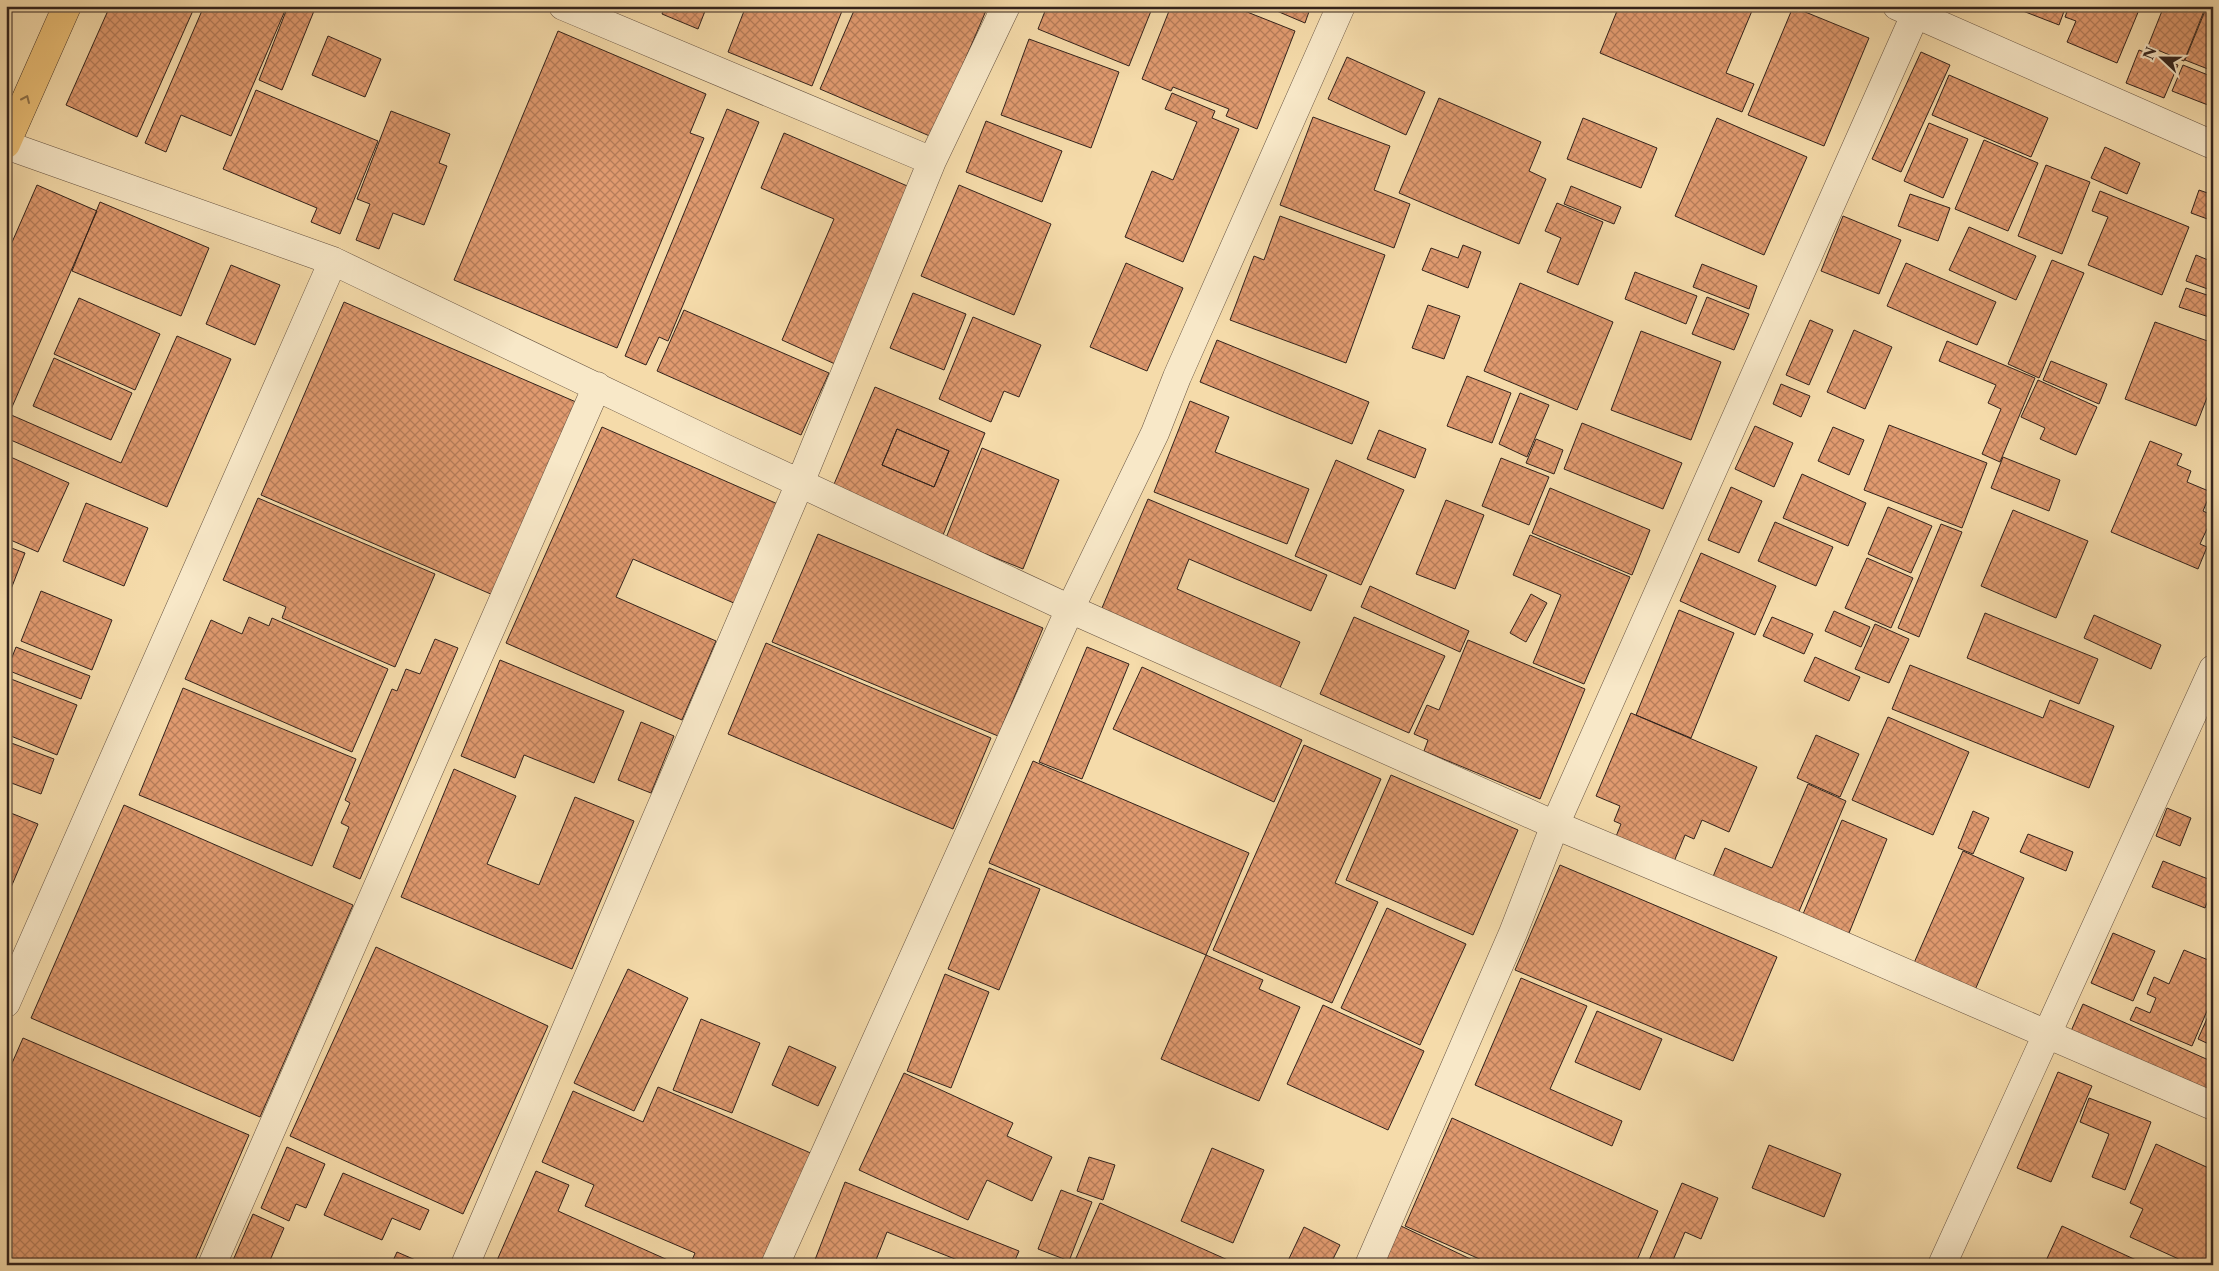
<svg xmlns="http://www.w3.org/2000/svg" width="2219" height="1271" viewBox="0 0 2219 1271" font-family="'Libre Caslon Text',serif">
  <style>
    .building { fill: url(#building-cross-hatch); stroke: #33231c; fill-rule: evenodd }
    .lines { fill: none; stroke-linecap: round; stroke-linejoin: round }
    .minor-casing { stroke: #645140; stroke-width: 29 }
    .highway-casing { stroke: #33231c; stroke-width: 29 }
    .minor { stroke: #f8e8c8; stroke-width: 28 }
    .highway { stroke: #eabe75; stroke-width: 28 }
    .oneway { stroke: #8e7048 }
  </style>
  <defs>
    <pattern id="building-cross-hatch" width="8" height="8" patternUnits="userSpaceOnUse" patternTransform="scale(1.25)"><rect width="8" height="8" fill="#e09a6f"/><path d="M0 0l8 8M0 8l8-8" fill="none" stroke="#b67d5a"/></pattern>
  </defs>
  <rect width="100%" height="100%" fill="#f5dbaa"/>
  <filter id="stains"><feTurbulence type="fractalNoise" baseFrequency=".004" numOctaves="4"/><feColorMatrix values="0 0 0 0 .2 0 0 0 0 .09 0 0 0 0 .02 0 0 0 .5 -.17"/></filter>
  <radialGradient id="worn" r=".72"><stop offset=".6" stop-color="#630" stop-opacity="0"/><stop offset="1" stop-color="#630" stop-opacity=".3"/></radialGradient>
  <path class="building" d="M110,6H195L137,137L66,105Z
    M204,6H287L231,136L181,115L166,152L145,143Z
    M288,6H316L282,90L259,80Z
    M665,6H707L698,29L662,14Z
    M746,6H844L812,86L728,52Z
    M856,6H988L932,137L820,89Z
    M1047,6H1153L1129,66L1038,29Z
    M1171,6H1232L1295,31L1257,129L1226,116L1229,109L1173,87L1171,91L1142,79Z
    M1265,6H1311L1305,23Z
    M1619,6H1754L1726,73L1754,84L1742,112L1600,53Z
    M2010,6H2066L2059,25Z
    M2069,6H2130L2139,10L2117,63L2067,42L2076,21L2065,17Z
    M2164,6H2206L2184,61L2148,46Z
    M2207,6H2213V71L2185,60Z
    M1793,7L1869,38L1824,146L1748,115Z
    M558,31L706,94L690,133L704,138L617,348L454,280Z
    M328,36L381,59L365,97L312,75Z
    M1029,39L1119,72L1091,148L1001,115Z
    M2139,50L2178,65L2164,98L2126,83Z
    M1921,52L1950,65L1901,172L1872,159Z
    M1347,57L1425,92L1406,135L1328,99Z
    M2183,65L2213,77V107L2172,91Z
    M1949,75L2048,118L2031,157L1932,115Z
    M256,90L378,141L340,234L311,222L317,208L223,169Z
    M1172,93L1215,111L1212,118L1239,129L1183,262L1125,237L1152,171L1173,180L1197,122L1165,109Z
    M1439,98L1541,142L1529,171L1546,179L1519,244L1399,193Z
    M727,109L759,122L668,341L659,337L646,365L625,356Z
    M391,111L450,134L439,163L447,166L424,225L393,213L379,249L356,240L370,204L357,199Z
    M1313,117L1390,146L1374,190L1410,204L1394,248L1280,205Z
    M1583,118L1657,148L1641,188L1567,159Z
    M1717,118L1807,157L1764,255L1675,216Z
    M986,121L1062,151L1042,202L966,172Z
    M1929,123L1968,139L1943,198L1904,181Z
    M784,133L912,188L835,364L782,340L834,219L761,188Z
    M1984,140L2038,163L2008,231L1955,209Z
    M2105,147L2140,163L2127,194L2091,178Z
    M2046,165L2090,182L2062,254L2018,236Z
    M37,185L97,211L9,414L121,463L177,336L231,359L167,507L6,438V256Z
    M959,185L1051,224L1014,315L921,276Z
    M1571,186L1621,207L1614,224L1564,204Z
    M2199,190L2213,195V221L2191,213Z
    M2100,191L2189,227L2162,295L2088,265L2108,217L2092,211Z
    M1910,194L1950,208L1938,241L1898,226Z
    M100,202L209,248L181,316L72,271Z
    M1557,203L1603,222L1578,285L1547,272L1561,238L1545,231Z
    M1280,216L1385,255L1346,363L1230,320L1254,256L1264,260Z
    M1843,216L1901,240L1879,294L1821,271Z
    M1969,227L2036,256L2016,300L1949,270Z
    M1463,245L1481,252L1468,288L1422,270L1431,248L1458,258Z
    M2213,249V291L2186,281L2196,255L2208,260Z
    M2052,260L2084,273L2039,378L2008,364Z
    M1126,263L1183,288L1147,371L1090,347Z
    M1906,263L1996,302L1977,345L1887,306Z
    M1702,264L1757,286L1749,309L1693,287Z
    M231,265L280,285L255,345L206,324Z
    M1635,272L1697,296L1686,324L1625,299Z
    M1520,283L1613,322L1577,410L1484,371Z
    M2186,288L2213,297V306L2209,317L2179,307Z
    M913,293L966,314L944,370L890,348Z
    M1707,297L1749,314L1734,350L1692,334Z
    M79,298L160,334L135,390L54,354Z
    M344,302L576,402L493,595L261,495Z
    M1428,305L1460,316L1444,359L1412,348Z
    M684,310L829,373L801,435L657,371Z
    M973,317L1041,345L1019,397L1004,391L991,422L939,399Z
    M1810,320L1833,330L1809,385L1786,375Z
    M2155,322L2213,343V382L2196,426L2125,399Z
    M1854,330L1892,347L1865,409L1827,392Z
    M1641,331L1721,362L1691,440L1611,410Z
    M1217,340L1369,402L1352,444L1200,382Z
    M1947,341L2035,378L2000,462L1982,454L2001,409L1988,403L1996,385L1939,361Z
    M54,358L132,393L111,440L33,406Z
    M2051,361L2107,384L2099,404L2043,380Z
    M1467,376L1511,393L1492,443L1447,426Z
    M2038,380L2097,407L2076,455L2040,439L2045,428L2021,417Z
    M1781,384L1810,396L1801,417L1773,404Z
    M875,387L985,433L943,535L832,489ZM897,429L949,451L934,487L882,465Z
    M1520,393L1549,405L1527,457L1499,444Z
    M1190,401L1229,417L1215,452L1309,489L1287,544L1154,492Z
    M1582,423L1682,463L1663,509L1564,469Z
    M1889,425L1987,463L1962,528L1864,490Z
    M1755,426L1793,443L1774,487L1735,469Z
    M602,427L780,505L736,604L633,559L616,597L716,641L682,720L506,643Z
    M1833,427L1864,440L1849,475L1818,461Z
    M897,429L949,451L934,487L882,465Z
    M1379,430L1426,449L1415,478L1367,459Z
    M1536,439L1563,450L1554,474L1526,463Z
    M2150,441L2182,454L2177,465L2191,471L2187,482L2211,492L2203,511L2213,516L2200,544L2207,547L2198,569L2111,532Z
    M982,448L1059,480L1023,569L946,538Z
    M6,455L69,483L38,552L6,538Z
    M2003,457L2060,480L2049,511L1991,488Z
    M1501,458L1549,477L1529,525L1482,506Z
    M1336,460L1404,490L1361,585L1295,556Z
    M1802,474L1866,503L1848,546L1783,518Z
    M1731,487L1762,501L1739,553L1708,540Z
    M1550,488L1650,530L1632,575L1532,533Z
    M258,498L435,574L395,667L282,618L286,607L223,580Z
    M1148,499L1327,575L1311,611L1189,559L1177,589L1300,642L1278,692L1099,615Z
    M1446,500L1484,515L1455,589L1416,574Z
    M86,503L148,528L124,586L63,561Z
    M1888,507L1932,526L1911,573L1868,554Z
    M2013,510L2088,541L2056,618L1981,586Z
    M1775,522L1833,547L1816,586L1758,561Z
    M1941,524L1962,532L1919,637L1898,628Z
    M818,534L1043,628L998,736L772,642Z
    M1530,535L1630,577L1584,684L1533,663L1561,595L1513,575Z
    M6,546L25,553L6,602Z
    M1701,553L1776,586L1755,635L1680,601Z
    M1867,558L1913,578L1891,628L1845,608Z
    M1370,586L1469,631L1460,652L1361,607Z
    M41,591L112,620L92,670L21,641Z
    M1531,594L1547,603L1526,642L1510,633Z
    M1679,610L1734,633L1691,738L1636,715Z
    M1834,611L1870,627L1861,647L1825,631Z
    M1985,613L2098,659L2079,704L1967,658Z
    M2094,615L2161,645L2151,669L2084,638Z
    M249,617L269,626L272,618L388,669L352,752L185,679L211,620L242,634Z
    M1354,617L1445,656L1409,733L1320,694Z
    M1772,617L1813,634L1804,654L1763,636Z
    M1875,624L1909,639L1889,683L1855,669Z
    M435,639L458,648L360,879L333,867L349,827L341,823L350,803L345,800L392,689L397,691L406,669L420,674Z
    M1468,640L1585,689L1540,799L1424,751L1428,740L1414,734L1427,705L1439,710Z
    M766,643L991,738L953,829L728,734Z
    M16,647L90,676L81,699L7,670Z
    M1087,647L1129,664L1082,779L1039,762Z
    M1815,657L1860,677L1849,701L1804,681Z
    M500,660L624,711L594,783L524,755L515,778L461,756Z
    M1910,665L2043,718L2050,700L2114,726L2089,788L1892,709Z
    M1142,667L1302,740L1274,802L1113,729Z
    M6,677L77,705L57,755L6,734Z
    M183,688L356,759L312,866L139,795Z
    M1631,713L1757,767L1729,832L1702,820L1694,839L1685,835L1673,864L1615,839L1621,824L1614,821L1620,806L1596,796Z
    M1888,717L1969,752L1933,835L1852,800Z
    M641,722L674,736L651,793L618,780Z
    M1816,735L1859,754L1840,797L1797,778Z
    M6,741L54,759L41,794L6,781Z
    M1304,745L1381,779L1335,883L1378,902L1332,1003L1213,950Z
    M1033,761L1249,853L1206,955L989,863Z
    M454,769L516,796L487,864L539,885L575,797L634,821L572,969L401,897Z
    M1391,775L1518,830L1473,935L1346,880Z
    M1808,784L1846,801L1797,916L1712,879L1725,848L1772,868Z
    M124,805L353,905L260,1117L31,1018Z
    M2167,808L2191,818L2180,846L2156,836Z
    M6,811L38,824L6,899Z
    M1973,811L1989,818L1973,854L1958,848Z
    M1842,820L1887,839L1847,938L1801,919Z
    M2028,834L2073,852L2066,871L2020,852Z
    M1963,851L2024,878L1975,990L1914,963Z
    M2163,861L2213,881V887L2205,908L2152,887Z
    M1560,865L1777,957L1733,1061L1515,970Z
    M989,868L1040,889L999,990L948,969Z
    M1387,908L1466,944L1420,1045L1341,1008Z
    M2113,933L2155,951L2133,1001L2091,983Z
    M376,947L548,1026L463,1214L290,1136Z
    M2184,950L2213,962V997L2192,1046L2130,1020L2136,1007L2150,1013L2156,998L2147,994L2154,977L2169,984Z
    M1206,955L1263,980L1259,989L1300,1007L1259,1101L1161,1059Z
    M628,969L688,998L634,1111L574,1083Z
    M945,974L989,992L951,1088L907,1071Z
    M1521,978L1587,1006L1550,1089L1622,1121L1612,1146L1475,1085Z
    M2083,1004L2213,1062V1095L2071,1031Z
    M1323,1005L1424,1051L1388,1130L1287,1084Z
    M2213,1005V1046L2198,1039Z
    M1597,1011L1662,1039L1640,1090L1575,1062Z
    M701,1019L760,1043L732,1113L673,1090Z
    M23,1038L249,1135L193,1265H6V1077Z
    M789,1046L836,1067L818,1106L772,1085Z
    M2058,1072L2092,1086L2051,1182L2017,1168Z
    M904,1073L1013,1123L1007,1136L1052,1157L1032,1201L987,1180L968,1220L859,1170Z
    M658,1087L813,1154L766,1265H690L695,1253L585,1206L594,1185L542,1162L573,1091L643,1122Z
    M2089,1098L2151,1122L2125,1190L2092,1177L2109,1134L2080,1122Z
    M1452,1118L1658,1211L1635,1265H1493L1405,1226Z
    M2156,1144L2213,1170V1255L2208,1265H2192L2130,1237L2143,1209L2130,1203Z
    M1769,1145L1841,1174L1824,1217L1752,1188Z
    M287,1147L325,1164L306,1208L296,1204L289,1221L261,1208Z
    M1212,1148L1264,1170L1233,1243L1181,1221Z
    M1089,1157L1115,1165L1103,1200L1077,1191Z
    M536,1171L569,1185L558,1211L679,1265H495Z
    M343,1173L429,1210L420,1230L392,1218L382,1240L324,1215Z
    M845,1182L1019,1251L1013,1265H970L887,1232L874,1265H813Z
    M1682,1183L1718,1198L1701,1239L1685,1232L1671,1265H1647Z
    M1061,1190L1092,1202L1069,1261L1038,1249Z
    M1100,1203L1239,1265H1073Z
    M253,1214L284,1228L268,1265H231Z
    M1401,1226L1483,1265H1383Z
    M2062,1226L2147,1265H2044Z
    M1304,1227L1340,1245L1330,1265H1286Z
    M397,1252L427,1265H391Z"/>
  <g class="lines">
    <g class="minor-casing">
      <path id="minor" d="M563,6L932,161
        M1897,6L2213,145
        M6,145L333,261L720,446L1070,609L1555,825L1781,919L2213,1106
        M6,1003L333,261
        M212,1265L597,386
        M465,1265L800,483L932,161L1006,6
        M775,1265L1070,609L1155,433L1177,377L1341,6
        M1369,1265L1513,933L1555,825L1919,6
        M1942,1265L2213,669"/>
    </g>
    <g class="highway-casing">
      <path id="highway" d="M6,144L67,6"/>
    </g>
    <use href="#minor" class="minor"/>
    <use href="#highway" class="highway"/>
  </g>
  <defs><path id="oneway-chevron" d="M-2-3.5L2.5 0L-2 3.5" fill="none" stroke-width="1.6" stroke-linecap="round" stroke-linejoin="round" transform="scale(1.25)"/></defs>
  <use class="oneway" href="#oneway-chevron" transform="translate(26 99) rotate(-66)"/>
  <rect width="2219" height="1271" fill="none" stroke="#f5dbaa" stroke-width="25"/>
  <rect x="8" y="8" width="2204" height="1256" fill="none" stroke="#33231c" stroke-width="2.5"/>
  <rect x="12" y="12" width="2194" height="1246" fill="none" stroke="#33231c"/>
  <g transform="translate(2162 58) rotate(292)" stroke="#f8e8c8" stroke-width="4" paint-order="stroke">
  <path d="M0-4L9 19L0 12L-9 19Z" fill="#33231c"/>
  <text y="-8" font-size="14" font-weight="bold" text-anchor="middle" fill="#33231c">N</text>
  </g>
  <rect width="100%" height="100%" filter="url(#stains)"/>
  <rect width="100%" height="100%" fill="url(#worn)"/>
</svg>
